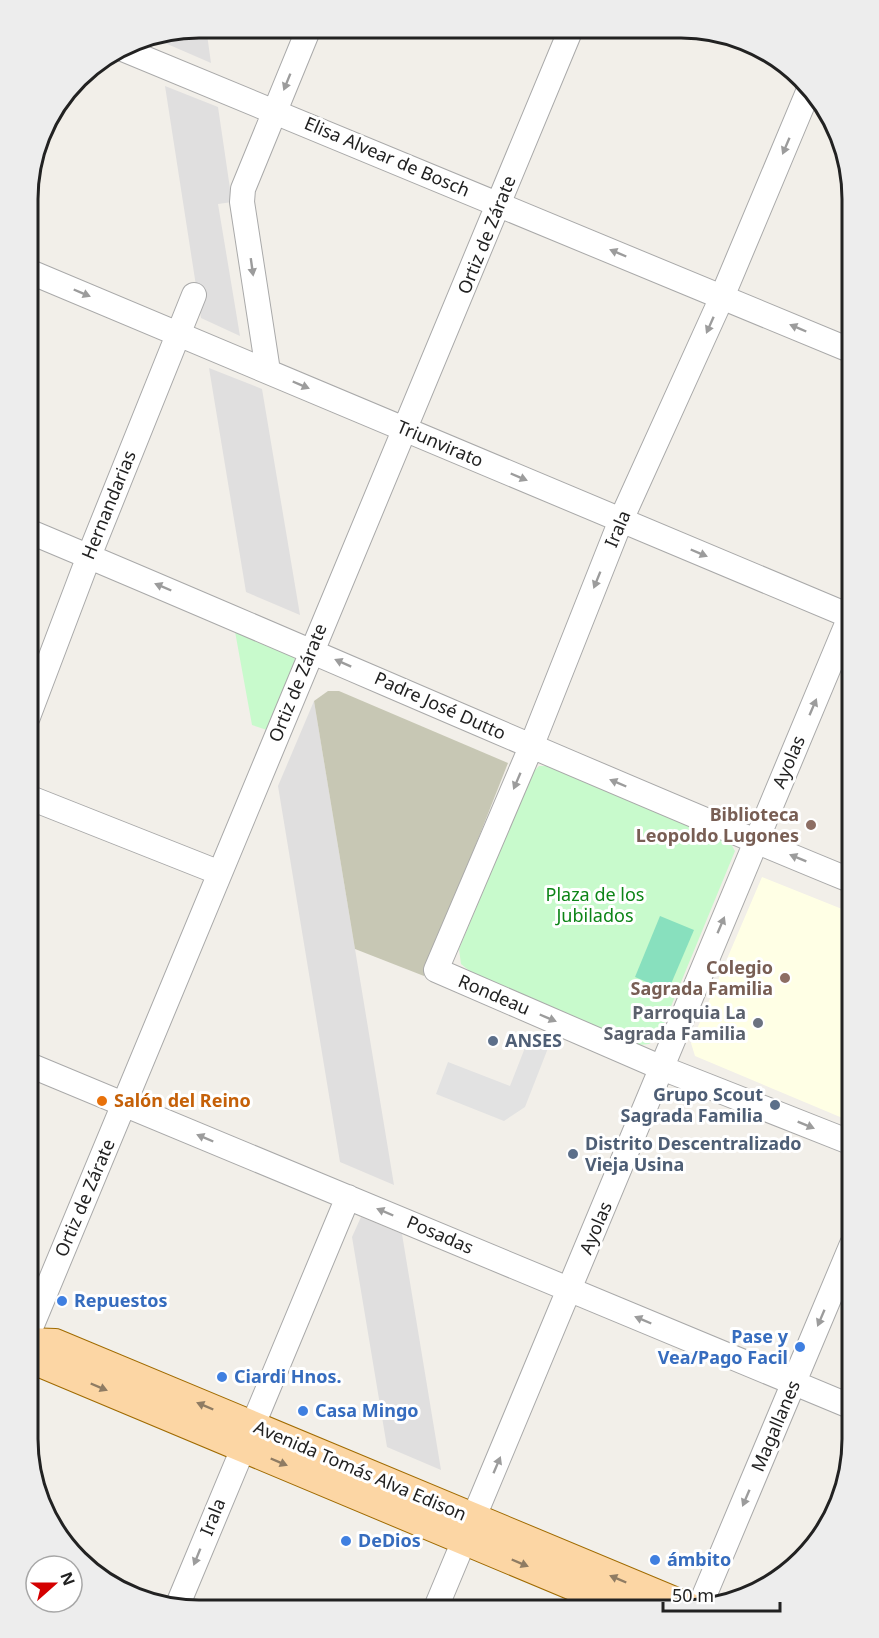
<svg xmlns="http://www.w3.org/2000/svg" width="879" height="1638" viewBox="0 0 879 1638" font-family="'Noto Sans',sans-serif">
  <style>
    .residential { fill: #e0dfdf }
    .education { fill: #ffffe5 }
    .construction { fill: #c7c7b4 }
    .park { fill: #c8facc }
    .pitch { fill: #88e0be }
    .parking { fill: #e2e2e2 }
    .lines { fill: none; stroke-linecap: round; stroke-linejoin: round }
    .minor-casing { stroke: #a9a9a9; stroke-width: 26 }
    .major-casing { stroke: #a06b00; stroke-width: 32 }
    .minor { stroke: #fff; stroke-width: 24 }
    .major { stroke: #fcd6a4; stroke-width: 30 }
    .oneway { fill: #9c9c9c }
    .oneway2 { fill: #8f7c63 }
    .education-dot { fill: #8d6e63; stroke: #fff; stroke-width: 2 }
    .worship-dot { fill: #6b7280; stroke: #fff; stroke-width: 2 }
    .service-dot { fill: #5c6f8a; stroke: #fff; stroke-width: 2 }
    .food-dot { fill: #e8710a; stroke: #fff; stroke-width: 2 }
    .shop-dot { fill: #3f7fe0; stroke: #fff; stroke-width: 2 }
    .labels { text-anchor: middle; stroke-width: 6; stroke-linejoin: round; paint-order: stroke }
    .street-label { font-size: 18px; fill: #222; stroke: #fff }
    .education-label { font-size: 18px; font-weight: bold; fill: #785e54; stroke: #fff; text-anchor: end }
    .park-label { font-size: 18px; fill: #0c8416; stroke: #fff }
    .worship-label { font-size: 18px; font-weight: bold; fill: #5b616d; stroke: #fff; text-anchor: end }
    .service-label { font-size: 18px; font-weight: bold; fill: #4e5e75; stroke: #fff; text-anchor: start }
    .food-label { font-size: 18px; font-weight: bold; fill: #c56008; stroke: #fff; text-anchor: start }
    .shop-label { font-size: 18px; font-weight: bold; fill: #366cbe; stroke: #fff; text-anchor: start }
    .rim { fill: none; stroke: #222; stroke-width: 3 }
  </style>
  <rect width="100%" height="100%" fill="#f2efe9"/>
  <path class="residential" d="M198,27H206L211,63L158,40L157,35Z
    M165,86L218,107L232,202L218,204L240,336L201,318Z
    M209,368L262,389L300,615L246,592Z
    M314,701L394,1185L340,1162L278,786Z
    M361,1217L402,1234L441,1470L387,1447L352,1237Z"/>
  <path class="education" d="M762,877L852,913V1122L695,1056L691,1043Z"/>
  <path class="construction" d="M328,691H339L508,763L424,976L355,949L314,701Z"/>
  <path class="park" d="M234,626L295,656L294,664L267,730L252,725Z
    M539,766H548L728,839L735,851L658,1038L649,1044L639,1045L472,973L461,964L459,949L533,772Z"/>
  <path class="pitch" d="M660,916L694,930L668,991L635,977Z"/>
  <path class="parking" d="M530,1035L550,1043L525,1107L504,1121L436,1094L448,1062L510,1086Z"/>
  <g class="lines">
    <g class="minor-casing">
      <path id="minor" d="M120,48L852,351
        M808,92L722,297L621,520L531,747L436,970L662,1068L852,1143
        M28,271L852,617
        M268,371L242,202L243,189L309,28
        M28,531C303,646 576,768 852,881
        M28,717L89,556L194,295
        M28,797L220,873
        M27,1064L852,1407
        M27,1337L571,29
        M699,1608L852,1244
        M176,1609L348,1197
        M435,1610L852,612"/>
    </g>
    <g class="major-casing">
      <path id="major" d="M27,1343L55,1344L691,1609
        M27,1346L45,1364L635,1611"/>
    </g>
    <use href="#minor" class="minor"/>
    <use href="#major" class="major"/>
  </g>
  <defs><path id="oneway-solid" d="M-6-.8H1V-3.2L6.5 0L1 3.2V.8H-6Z" transform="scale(1.5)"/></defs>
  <g class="oneway">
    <use href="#oneway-solid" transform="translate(287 82) rotate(112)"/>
    <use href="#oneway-solid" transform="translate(786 146) rotate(113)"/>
    <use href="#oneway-solid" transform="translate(618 253) rotate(-157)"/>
    <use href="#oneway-solid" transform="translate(252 267) rotate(82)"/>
    <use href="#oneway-solid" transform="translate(82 293) rotate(23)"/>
    <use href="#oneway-solid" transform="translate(710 325) rotate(114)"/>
    <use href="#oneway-solid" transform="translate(798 328) rotate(-157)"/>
    <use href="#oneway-solid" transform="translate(301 385) rotate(23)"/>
    <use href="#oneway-solid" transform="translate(519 477) rotate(23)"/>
    <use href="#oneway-solid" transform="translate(699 553) rotate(23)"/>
    <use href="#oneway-solid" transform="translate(597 580) rotate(112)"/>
    <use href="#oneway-solid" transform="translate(163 587) rotate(-157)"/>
    <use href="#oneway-solid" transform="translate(343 663) rotate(-156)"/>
    <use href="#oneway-solid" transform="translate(813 707) rotate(-67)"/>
    <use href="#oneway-solid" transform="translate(517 781) rotate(113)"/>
    <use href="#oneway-solid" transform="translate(618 783) rotate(-157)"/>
    <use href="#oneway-solid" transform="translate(798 858) rotate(-158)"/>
    <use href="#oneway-solid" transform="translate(721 925) rotate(-67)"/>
    <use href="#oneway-solid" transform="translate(548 1018) rotate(23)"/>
    <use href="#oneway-solid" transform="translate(806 1125) rotate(22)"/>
    <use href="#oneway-solid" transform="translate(205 1138) rotate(-157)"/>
    <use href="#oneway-solid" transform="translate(385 1212) rotate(-157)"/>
    <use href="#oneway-solid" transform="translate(821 1318) rotate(113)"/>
    <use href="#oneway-solid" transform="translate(643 1320) rotate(-157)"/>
    <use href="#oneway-solid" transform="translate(497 1465) rotate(-67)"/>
    <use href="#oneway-solid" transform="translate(746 1498) rotate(113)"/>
    <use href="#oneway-solid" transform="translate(197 1557) rotate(112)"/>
  </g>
  <g class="oneway2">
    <use href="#oneway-solid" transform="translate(99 1387) rotate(23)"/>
    <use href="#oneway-solid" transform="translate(205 1406) rotate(-157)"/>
    <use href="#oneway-solid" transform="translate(279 1462) rotate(23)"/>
    <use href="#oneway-solid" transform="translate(520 1563) rotate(23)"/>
    <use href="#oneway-solid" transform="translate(618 1579) rotate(-157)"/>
  </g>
  <g class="education-dot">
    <circle cx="811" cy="825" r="6"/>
    <circle cx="785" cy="978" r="6"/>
  </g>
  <circle class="worship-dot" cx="758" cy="1023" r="6"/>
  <g class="service-dot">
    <circle cx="493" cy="1041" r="6"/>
    <circle cx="775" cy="1105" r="6"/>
    <circle cx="573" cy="1154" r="6"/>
  </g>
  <circle class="food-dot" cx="102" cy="1101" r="6"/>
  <g class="shop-dot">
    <circle cx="62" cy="1301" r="6"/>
    <circle cx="800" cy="1347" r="6"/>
    <circle cx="222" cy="1377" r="6"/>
    <circle cx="303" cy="1411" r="6"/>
    <circle cx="346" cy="1541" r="6"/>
    <circle cx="655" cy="1560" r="6"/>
  </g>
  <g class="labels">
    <g class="street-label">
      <text transform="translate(387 157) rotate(23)" y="6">Elisa Alvear de Bosch</text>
      <text transform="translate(487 235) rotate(-68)" y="6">Ortiz de Zárate</text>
      <text transform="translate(440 444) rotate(23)" y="6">Triunvirato</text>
      <text transform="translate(109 505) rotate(-68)" y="6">Hernandarias</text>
      <text transform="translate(618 529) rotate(-67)" y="6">Irala</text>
      <text transform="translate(298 683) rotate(-68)" y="6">Ortiz de Zárate</text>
      <text transform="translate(440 706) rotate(24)" y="6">Padre José Dutto</text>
      <text transform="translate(789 762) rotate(-67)" y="6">Ayolas</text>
      <text transform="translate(494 995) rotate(23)" y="6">Rondeau</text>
      <text transform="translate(85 1198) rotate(-67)" y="6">Ortiz de Zárate</text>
      <text transform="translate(596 1228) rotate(-67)" y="6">Ayolas</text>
      <text transform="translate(440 1235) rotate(23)" y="6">Posadas</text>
      <text transform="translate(776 1426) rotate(-67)" y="6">Magallanes</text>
      <text transform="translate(360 1471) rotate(23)" y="6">Avenida Tomás Alva Edison</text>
      <text transform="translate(213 1517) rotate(-68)" y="6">Irala</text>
    </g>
    <g class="education-label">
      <text x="799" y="821">Biblioteca<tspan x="799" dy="21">Leopoldo Lugones</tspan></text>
      <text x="773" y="974">Colegio<tspan x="773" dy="21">Sagrada Familia</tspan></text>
    </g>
    <g class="park-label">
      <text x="595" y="901">Plaza de los<tspan x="595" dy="21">Jubilados</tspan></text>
    </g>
    <g class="worship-label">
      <text x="746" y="1019">Parroquia La<tspan x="746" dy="21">Sagrada Familia</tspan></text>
    </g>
    <g class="service-label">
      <text x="505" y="1047">ANSES</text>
      <text x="763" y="1101" text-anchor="end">Grupo Scout<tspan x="763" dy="21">Sagrada Familia</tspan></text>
      <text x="585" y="1150">Distrito Descentralizado<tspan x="585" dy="21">Vieja Usina</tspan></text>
    </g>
    <g class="food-label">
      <text x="114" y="1107">Salón del Reino</text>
    </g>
    <g class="shop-label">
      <text x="74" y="1307">Repuestos</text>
      <text x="788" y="1343" text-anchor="end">Pase y<tspan x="788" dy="21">Vea/Pago Facil</tspan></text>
      <text x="234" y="1383">Ciardi Hnos.</text>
      <text x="315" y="1417">Casa Mingo</text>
      <text x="358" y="1547">DeDios</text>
      <text x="667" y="1566">ámbito</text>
    </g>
  </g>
  <path d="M0 0H879V1638H0ZM199 38H681A161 161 0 0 1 842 199V1439A161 161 0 0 1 681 1600H199A161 161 0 0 1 38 1439V199A161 161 0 0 1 199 38Z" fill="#ededed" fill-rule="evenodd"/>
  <path class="rim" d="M199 38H681A161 161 0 0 1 842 199V1439A161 161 0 0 1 681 1600H199A161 161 0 0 1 38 1439V199A161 161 0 0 1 199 38Z"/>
  <g transform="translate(54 1584) rotate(69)"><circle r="28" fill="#ffffff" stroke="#a7a7a7" stroke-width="1.5"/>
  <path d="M0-4.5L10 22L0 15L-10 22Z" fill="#d40000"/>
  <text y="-9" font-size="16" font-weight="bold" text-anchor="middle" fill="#222222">N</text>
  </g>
  <path d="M663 1602v9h117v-9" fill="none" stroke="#222222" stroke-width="3"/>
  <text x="672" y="1602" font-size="18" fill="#222222" stroke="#ffffff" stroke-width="4.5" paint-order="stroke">50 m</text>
</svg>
